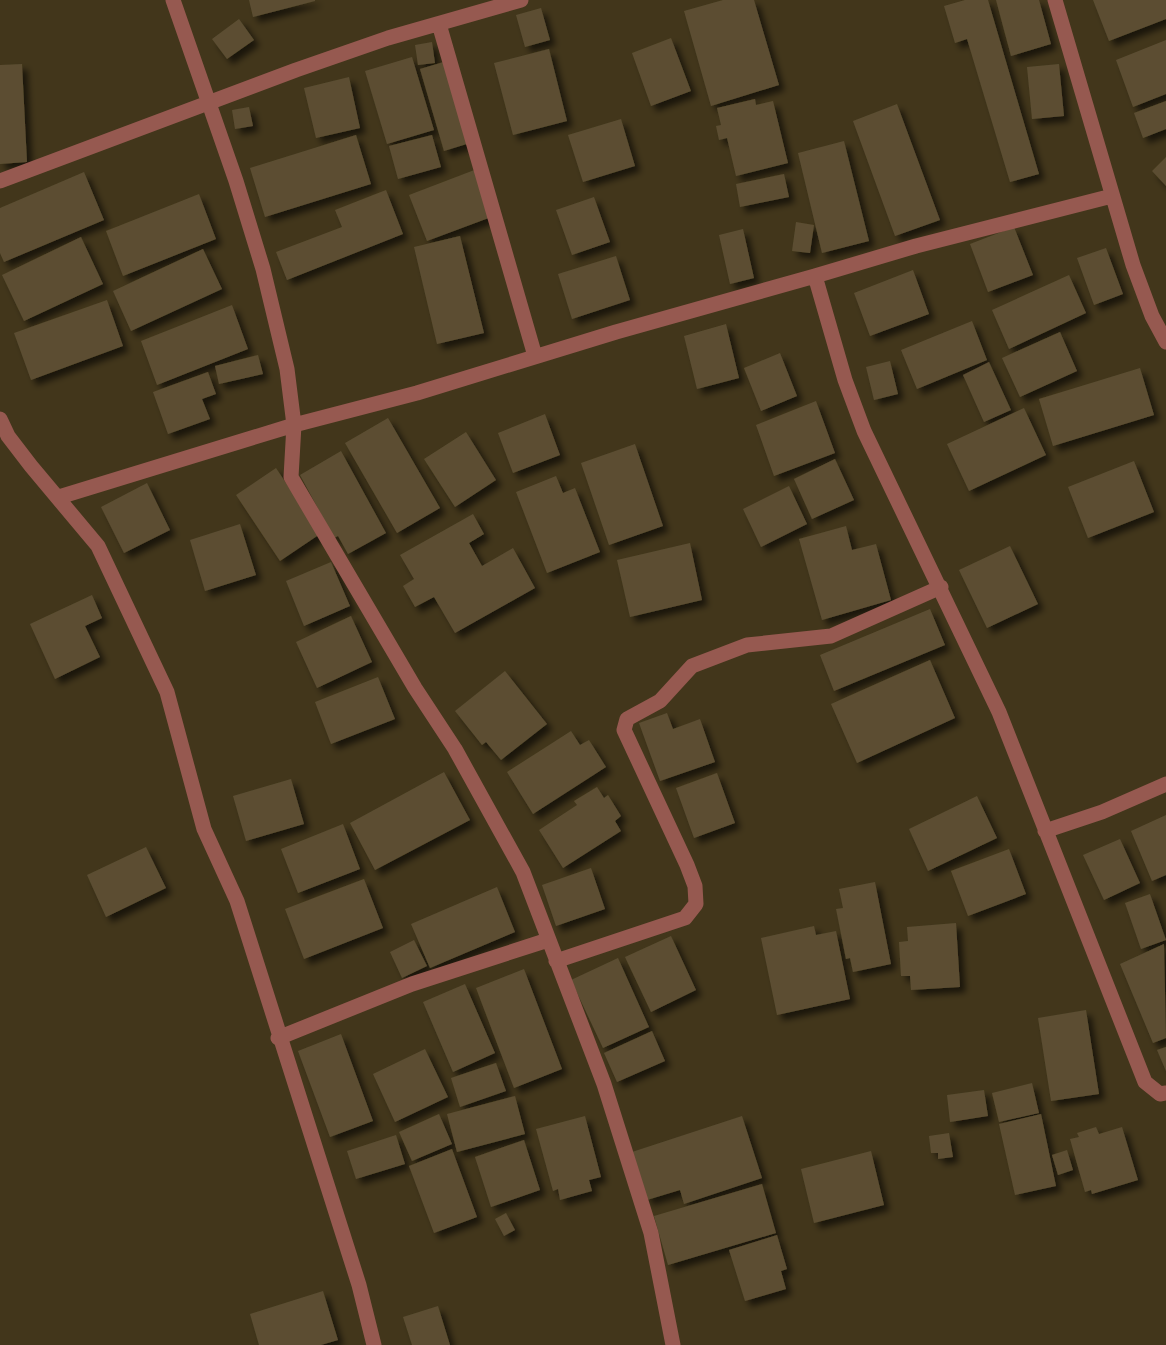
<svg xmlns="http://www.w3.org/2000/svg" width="1166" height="1345" viewBox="0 0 1166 1345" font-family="Rubik,sans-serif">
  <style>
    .building { fill: #5b4e32; filter: url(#shadow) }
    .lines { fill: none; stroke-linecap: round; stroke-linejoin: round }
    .minor { stroke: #965950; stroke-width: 15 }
  </style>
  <defs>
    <filter id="shadow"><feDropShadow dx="5.5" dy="5.5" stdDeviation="3" flood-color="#0009"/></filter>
  </defs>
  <rect width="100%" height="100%" fill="#42361b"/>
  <path class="building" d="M249,0H315V1L253,17Z
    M723,0H754L779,85L711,106L684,11Z
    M965,0H988L1039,174L1010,182L967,39L955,43L944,6Z
    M996,0H1039L1051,44L1011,56Z
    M1093,0H1166V19L1109,41Z
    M541,8L550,40L525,47L516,15Z
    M239,19L254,40L227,59L212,39Z
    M671,38L691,91L651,106L632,53Z
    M1166,40V94L1133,107L1116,60Z
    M432,42L435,63L418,65L415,45Z
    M549,49L567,121L513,135L494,63Z
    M412,57L434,130L387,144L365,71Z
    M447,61L470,143L444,151L420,69Z
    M22,64L27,162L0,164V65Z
    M1059,64L1064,116L1032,119L1027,67Z
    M349,77L360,128L316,138L304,88Z
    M755,99L756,105L773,101L788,163L736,176L727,138L719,140L716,126L721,125L717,108Z
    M1166,101V129L1143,138L1134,113Z
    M897,104L940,220L895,236L853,121Z
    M249,107L253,126L235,129L232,110Z
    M621,119L635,166L583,182L568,135Z
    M356,135L371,184L265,217L250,168Z
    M432,135L441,167L398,179L389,146Z
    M844,141L869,241L822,253L798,153Z
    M1166,157V186L1152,171Z
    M477,169L494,216L427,241L409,195Z
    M84,172L104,220L4,262L0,253V208Z
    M784,174L789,197L740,207L736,184Z
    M386,190L403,234L287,280L276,252L342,227L335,210Z
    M199,194L216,239L123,276L106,231Z
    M594,197L610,242L572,255L556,210Z
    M796,222L814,225L810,253L792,251Z
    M1014,227L1033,275L988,292L970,244Z
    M743,229L754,278L730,284L719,235Z
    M460,236L484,333L437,344L414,247Z
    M81,237L103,284L24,321L2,275Z
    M1106,248L1123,294L1094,305L1077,258Z
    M203,249L222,289L131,331L113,291Z
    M616,256L630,300L572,319L558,274Z
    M913,270L929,314L870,336L854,293Z
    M1069,275L1086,313L1009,349L992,310Z
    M107,300L123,346L31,380L14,333Z
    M232,305L248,349L157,385L141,341Z
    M972,321L987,360L917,389L901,350Z
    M726,324L739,378L697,389L684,336Z
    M1060,332L1077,371L1020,397L1002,358Z
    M780,353L797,396L761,411L744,368Z
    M258,355L263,374L219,384L215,366Z
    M890,361L898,394L874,400L866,367Z
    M989,362L1011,410L984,422L963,375Z
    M1140,368L1154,415L1053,446L1039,399Z
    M208,372L216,394L202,399L210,419L168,434L153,392Z
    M816,401L835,453L774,476L756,425Z
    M1024,408L1046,455L969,491L947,444Z
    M545,414L560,455L513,473L498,433Z
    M388,418L440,508L397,533L345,443Z
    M466,432L496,480L455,507L424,459Z
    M635,444L663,526L609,545L581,463Z
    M341,451L386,533L348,554L338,536L334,538L300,475Z
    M835,459L854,500L812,519L794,479Z
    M1134,461L1154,512L1088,538L1068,487Z
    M276,468L320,534L280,561L236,495Z
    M556,476L563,493L575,488L600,552L547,573L516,492Z
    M147,483L170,530L124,553L101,507Z
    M789,486L807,524L761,547L743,509Z
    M473,514L484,534L469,543L482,566L513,548L535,588L455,633L434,597L415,607L403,586L414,579L400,555Z
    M240,524L256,575L205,591L190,540Z
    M846,526L852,550L876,544L891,600L822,620L799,539Z
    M690,543L702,600L630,617L617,560Z
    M1010,546L1038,604L987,628L959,570Z
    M331,562L350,606L304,626L286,581Z
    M92,595L102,618L85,626L100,657L55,679L30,624Z
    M930,609L945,645L834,691L820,655Z
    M351,616L372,662L317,688L296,642Z
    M930,660L955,718L857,763L831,704Z
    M505,671L547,724L501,760L486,742L482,745L455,711Z
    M378,677L395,719L331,744L315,702Z
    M667,713L673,729L700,719L715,762L660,781L639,723Z
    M571,731L580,745L589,740L606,767L533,814L507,772Z
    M444,772L470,820L375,870L350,823Z
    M717,773L735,823L694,838L676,788Z
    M291,779L304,824L246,841L233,796Z
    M597,787L604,798L608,795L621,816L615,821L621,831L563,868L539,830L577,805L574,801Z
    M977,796L997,838L928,871L909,829Z
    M1166,815V875L1152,881L1131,831Z
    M343,824L360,869L298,893L281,849Z
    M1120,839L1140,883L1104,900L1083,855Z
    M146,847L166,888L106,917L87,875Z
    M1009,849L1026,894L968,916L951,871Z
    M591,868L605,909L556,926L542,885Z
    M364,879L383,928L304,959L285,909Z
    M875,882L891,964L853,972L850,958L846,959L836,909L843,908L839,889Z
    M497,887L515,932L430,968L411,924Z
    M1150,894L1166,940L1141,949L1125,903Z
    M956,923L960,987L911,990L910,976H901L899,942L908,941L907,927Z
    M814,926L816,935L836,931L850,999L777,1015L761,938Z
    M671,936L696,990L651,1012L625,957Z
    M414,940L427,966L402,978L390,952Z
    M1164,944L1166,1038L1153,1043L1120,964Z
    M618,958L649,1027L603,1048L571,980Z
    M524,969L562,1069L514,1088L476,988Z
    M465,984L495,1053L453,1072L423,1002Z
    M1086,1010L1099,1094L1051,1101L1038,1018Z
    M652,1031L665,1061L617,1082L604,1053Z
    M341,1034L373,1121L330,1137L298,1051Z
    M1166,1047V1071L1157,1050Z
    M425,1049L448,1097L395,1122L373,1074Z
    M496,1063L506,1091L460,1107L451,1078Z
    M1032,1083L1039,1113L999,1122L992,1093Z
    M984,1090L988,1116L950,1122L947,1095Z
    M515,1096L525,1134L457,1152L447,1114Z
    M439,1114L452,1144L412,1161L399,1132Z
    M1041,1114L1056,1186L1015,1195L999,1124Z
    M585,1116L601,1177L589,1180L592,1191L560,1200L558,1189L553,1191L536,1129Z
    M742,1116L762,1178L684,1204L680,1190L647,1200L632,1152Z
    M1096,1127L1099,1134L1122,1127L1138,1180L1092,1194L1091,1190L1085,1192L1070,1139L1079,1137L1077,1133Z
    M949,1133L953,1157L938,1159V1153H931L929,1136Z
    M396,1135L405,1164L356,1179L347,1151Z
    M524,1140L540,1190L491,1207L475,1157Z
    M452,1149L477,1217L434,1233L409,1166Z
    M1067,1150L1073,1170L1058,1175L1052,1155Z
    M871,1151L884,1205L814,1223L801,1169Z
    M762,1184L776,1233L668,1265L654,1216Z
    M506,1213L515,1230L504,1236L495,1219Z
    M777,1235L787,1269L781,1271L786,1289L745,1301L729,1250Z
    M323,1291L338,1340L321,1345H259L250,1314Z
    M438,1306L450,1345H412L403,1317Z"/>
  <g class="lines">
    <path class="minor" d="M173,0L236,181L263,269L287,369L294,425L291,477L415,688L455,749L523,872L604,1084L651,1233L673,1345
      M1055,0L1133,265L1152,316L1166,342
      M439,24L535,356
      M0,181L296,70L388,38L521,0
      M1112,196L916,246L815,276L845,380L864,431L999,712L1145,1082L1160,1094L1166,1093
      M0,419L8,436L31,466L98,546L167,692L204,829L237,901L359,1285L374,1345
      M59,497L294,425L417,393L616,332L815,276
      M1045,831L1102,812L1166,784
      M556,961L685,918L696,904L695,886L687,865L624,730L627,719L660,701L692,666L747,645L831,636L941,587
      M278,1038L412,984L548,940"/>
  </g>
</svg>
